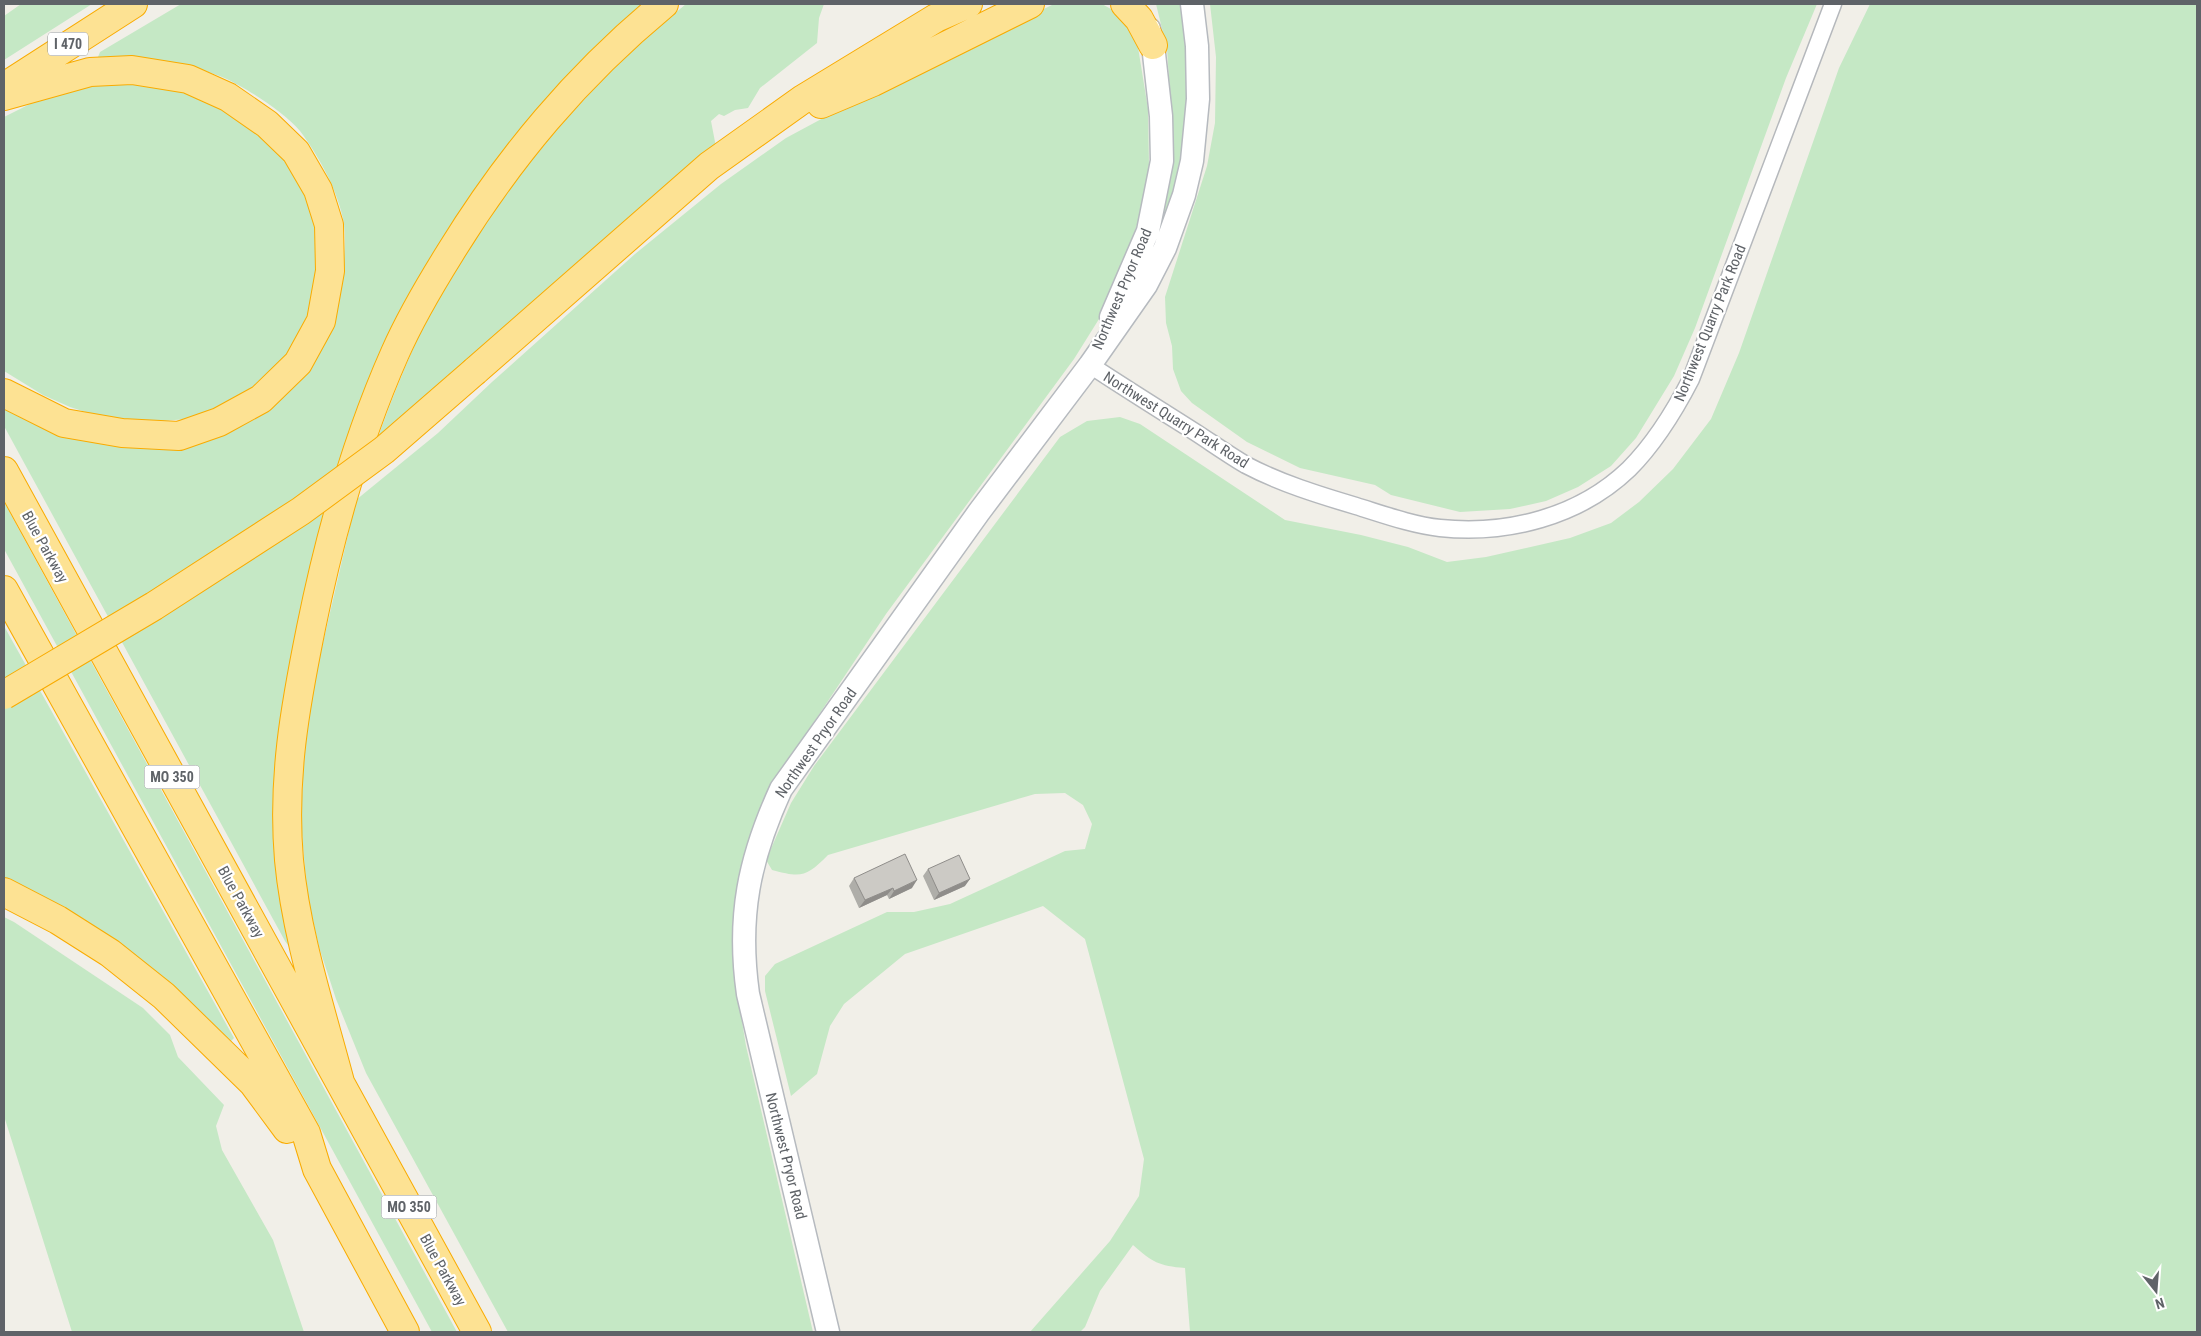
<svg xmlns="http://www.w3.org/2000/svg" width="2201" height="1336" viewBox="0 0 2201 1336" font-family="'Roboto Condensed',sans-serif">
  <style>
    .green { fill: #c5e8c5 }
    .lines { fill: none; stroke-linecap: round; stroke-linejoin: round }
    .street-casing { stroke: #b5b8bc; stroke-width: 19 }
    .secondary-casing { stroke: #b6babf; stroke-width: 25 }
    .highway-casing { stroke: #f9ab00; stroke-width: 30 }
    .street { stroke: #fff; stroke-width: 16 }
    .secondary { stroke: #fff; stroke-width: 22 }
    .highway { stroke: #fde293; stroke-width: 28 }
    .highway-bridge-casing { stroke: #f9ab00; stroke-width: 30; stroke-linecap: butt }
    .highway-bridge { stroke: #fde293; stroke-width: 28 }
    .wall { fill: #afaea9 }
    .shaded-wall { fill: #8f8d8a }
    .building { fill: #cccac5; stroke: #8f8d8a }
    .labels { text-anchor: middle; stroke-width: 4.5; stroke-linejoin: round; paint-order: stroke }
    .shield { fill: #fff; stroke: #8f9295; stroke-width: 1 }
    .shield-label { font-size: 14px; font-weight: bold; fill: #5f6368 }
    .street-label { font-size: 15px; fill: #5f6368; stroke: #fff }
  </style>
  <rect width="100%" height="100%" fill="#f1efe8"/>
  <path class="green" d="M21,4H92L4,60V16Z
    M181,4H652L417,294L294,687L295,955L285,941L4,426V396L52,424L241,423L343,277C344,260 346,241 344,224C339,193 319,156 300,131C285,113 244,86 222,77C184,61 139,60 98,57L100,52Z
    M686,4H824L819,18L817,43L760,88L748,108L735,110L724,116L719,114L711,121L716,147L375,446C393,394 414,343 440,293C449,275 463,257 475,239C533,150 603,72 686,4Z
    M1054,4H1102L1118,13L1129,24L1137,41L1148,109L1149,165L1141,213L1124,262L1104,311L1074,359L886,614L774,782L755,822L741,869L736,912L739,1003L746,1046L813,1332H508L366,1073L336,999L319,947L307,893L301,822L303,773L309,712L320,656L356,500L438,433L492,382L635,254L721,184L786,138L840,109Z
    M1156,4H1183L1186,20L1189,129L1171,205L1148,257L1171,109L1167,49Z
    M1210,4H1817L1786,78L1695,328L1674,376L1636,438L1611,466L1578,487L1546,501L1510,509L1460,512L1391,495L1375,485L1300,468L1247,442L1192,403L1181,391L1173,369L1172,346L1166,323L1165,297L1207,166L1215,123L1216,57Z
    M1870,4H2197V1332H1190L1185,1268C1159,1266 1152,1262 1133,1245L1100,1291L1085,1327L1080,1332H1030L1110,1241L1139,1196L1144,1159L1085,939L1043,906L905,954L844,1004L830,1026L817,1074L791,1096L765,991V976L775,964L887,912H914L950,904L1065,851L1085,849L1092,824L1083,805L1065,793L1035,794L828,855C806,877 802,878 772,870L766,860L791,803L814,766L1060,437L1087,421L1120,417L1140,424L1285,520L1361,535L1408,547L1447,562L1486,557L1570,538L1611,523L1639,502L1673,469L1711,419L1739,353L1839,68Z
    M132,80L186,88L280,142L321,224L316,298L293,349L247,394L219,409L189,419L130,423L98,416L70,407L43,395L4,371V117L40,99L73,88Z
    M4,502L457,1332H432L4,549Z
    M4,626L234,1038L231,1041C204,1016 177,987 147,964C103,930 54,903 4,879Z
    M4,917L14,922L143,1008L170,1035L178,1057L224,1105L216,1126L222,1150L273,1240L304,1332H72L4,1116Z"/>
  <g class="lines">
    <g class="street-casing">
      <path id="street" d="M1090,365C1125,388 1160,410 1195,432C1212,443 1229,455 1246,465C1280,483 1319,495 1356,506C1382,514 1412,525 1440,528C1507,535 1579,517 1629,469C1655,443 1674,412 1691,379L1833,4"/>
    </g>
    <g class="secondary-casing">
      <path id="secondary" d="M1111,317L1148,231L1162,161L1161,116L1153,45L1149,29
        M828,1332L748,994C737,917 749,859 781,789L979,512L1090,365L1146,285L1165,248L1184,195L1192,161L1198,99L1197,46L1192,4"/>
    </g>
    <g class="highway-casing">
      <path id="highway" d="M1125,4L1139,19L1153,45
        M4,87L133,4
        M4,96L90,72L132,70L188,79L228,97L267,124L296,152L318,190L329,225L330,271L321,321L298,363L261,399L219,422L179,436L122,433L64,423L4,393
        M821,104L873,82L1030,4
        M475,371L709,166L803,99L936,18L968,4
        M4,471L477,1332
        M4,590L306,1133L317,1169L405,1332
        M4,892L58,920L110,953L164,996L253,1083L287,1129
        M340,1082C321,1010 296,935 289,860C282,779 295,707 311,628C330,534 356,441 395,353C410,319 430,285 450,253C509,157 577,76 664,4"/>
    </g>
    <use href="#street" class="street"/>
    <use href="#secondary" class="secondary"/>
    <use href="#highway" class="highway"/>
    <g class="highway-bridge-casing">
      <path id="highway-bridge" d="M4,695L154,606L301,511L384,450L475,371"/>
    </g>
    <use href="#highway-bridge" class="highway-bridge"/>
  </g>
  <path class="wall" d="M928,869L965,886L934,900L923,876Z
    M854,878L912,888L889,899L887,895L859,908L849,886Z"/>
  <path class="shaded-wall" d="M970,879L965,886L934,900L939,893Z
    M917,880L912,888L889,899L894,891Z
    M893,888L887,895L859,908L865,900Z"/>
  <path class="building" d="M905,854L917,880L894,891L893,888L865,900L854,878Z
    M959,855L970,879L939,893L928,869Z"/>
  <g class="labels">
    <g class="shield">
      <rect x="48" y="32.5" width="40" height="23" rx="4"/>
      <rect x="144.5" y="765.5" width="55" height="23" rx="4"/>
      <rect x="381.5" y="1195.5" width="55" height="23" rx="4"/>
    </g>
    <g class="shield-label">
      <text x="68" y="49">I 470</text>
      <text x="172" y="782">MO 350</text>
      <text x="409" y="1212">MO 350</text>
    </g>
    <g class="street-label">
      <text transform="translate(1122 289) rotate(-67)" y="5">Northwest Pryor Road</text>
      <text transform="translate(1710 323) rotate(-68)" y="5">Northwest Quarry Park Road</text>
      <text transform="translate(1176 420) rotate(32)" y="5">Northwest Quarry Park Road</text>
      <text transform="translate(45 547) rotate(61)" y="5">Blue Parkway</text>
      <text transform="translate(816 743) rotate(-55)" y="5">Northwest Pryor Road</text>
      <text transform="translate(241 902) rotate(61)" y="5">Blue Parkway</text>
      <text transform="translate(786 1156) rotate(76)" y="5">Northwest Pryor Road</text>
      <text transform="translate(443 1270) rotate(61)" y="5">Blue Parkway</text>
    </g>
  </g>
  <rect width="2201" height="1336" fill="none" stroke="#5f6368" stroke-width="10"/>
  <g transform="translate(2156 1291) rotate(163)" stroke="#ffffff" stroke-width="4" paint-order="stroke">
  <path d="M0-4L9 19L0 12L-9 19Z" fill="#5f6368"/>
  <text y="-8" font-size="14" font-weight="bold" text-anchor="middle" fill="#5f6368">N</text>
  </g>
</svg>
